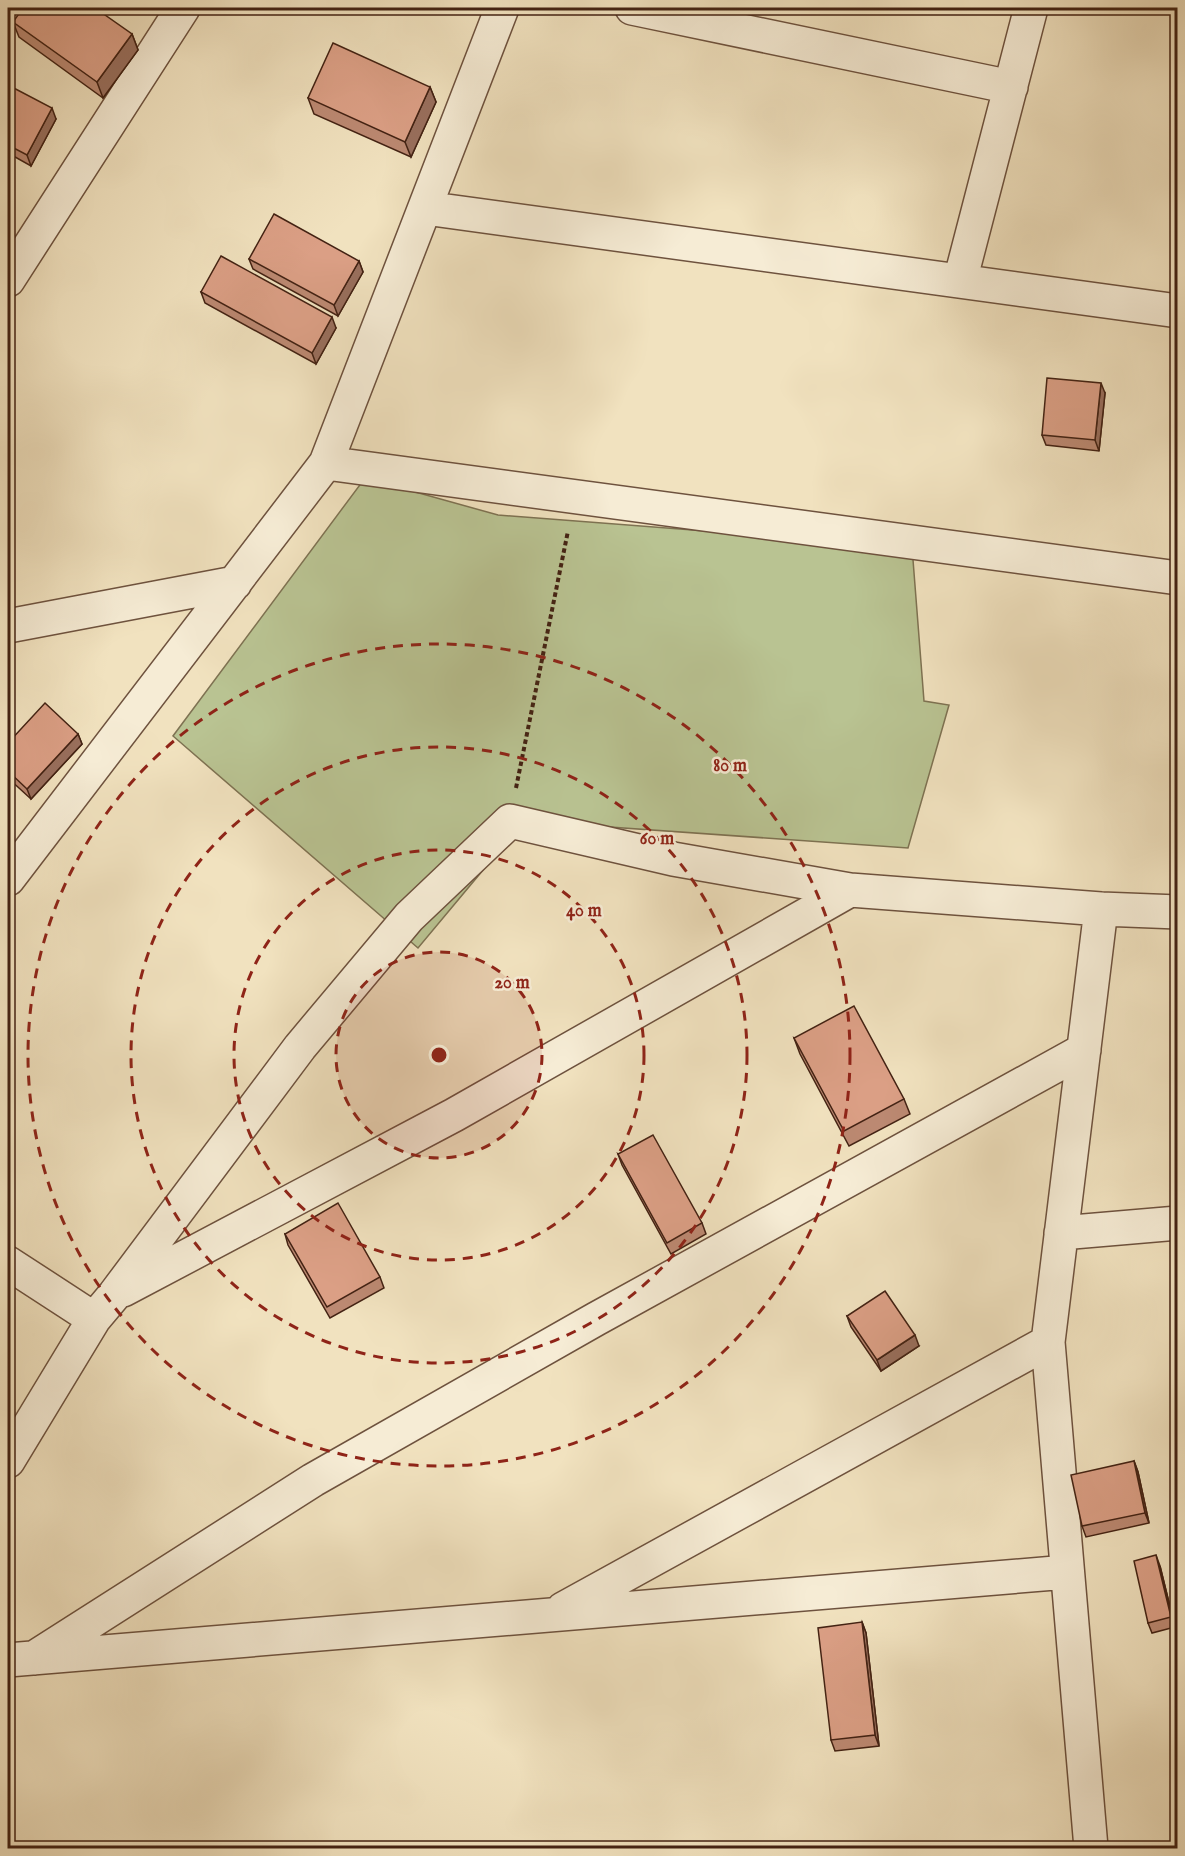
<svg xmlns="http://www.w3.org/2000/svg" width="1185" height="1856" viewBox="0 0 1185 1856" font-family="'IM FELL English',serif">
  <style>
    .green { fill: #b9c392; stroke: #7e7252; stroke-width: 1.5 }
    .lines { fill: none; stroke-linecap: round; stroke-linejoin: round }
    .minor-casing { stroke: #6e523e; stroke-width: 36 }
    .path { stroke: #432213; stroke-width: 4; stroke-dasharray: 4.5 3; stroke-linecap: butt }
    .minor { stroke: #f6ecd5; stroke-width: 33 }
    .wall { fill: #bc8972; stroke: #432213; stroke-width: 1.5 }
    .shaded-wall { fill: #996f5d; stroke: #432213; stroke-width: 1.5 }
    .building { fill: #db9f85; stroke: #432213; stroke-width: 1.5 }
    .ring { fill: none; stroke: #8f2418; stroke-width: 3; stroke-dasharray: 10 8 }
    .centre { fill: #8f2418; stroke: #f6ecd5; stroke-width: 3 }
    .ring-label { font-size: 18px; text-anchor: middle; font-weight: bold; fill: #8f2418; stroke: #f6ecd5; stroke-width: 5; stroke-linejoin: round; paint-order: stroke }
  </style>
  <rect width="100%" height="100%" fill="#f1e2bf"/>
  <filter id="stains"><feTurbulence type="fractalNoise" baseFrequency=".00333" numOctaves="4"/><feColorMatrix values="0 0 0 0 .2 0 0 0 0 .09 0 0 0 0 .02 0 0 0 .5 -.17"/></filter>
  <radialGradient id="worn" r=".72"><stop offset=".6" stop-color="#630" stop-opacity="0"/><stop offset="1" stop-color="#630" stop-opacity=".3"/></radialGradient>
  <path class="green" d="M365,478L498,515L912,547L924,701L949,705L908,848L524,821L418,948L173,736Z"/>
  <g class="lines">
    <g class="minor-casing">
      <path id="minor" d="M632,8L1011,87
        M425,208L1178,311
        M8,280L183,8
        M960,281L1031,8
        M326,463L1178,578
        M8,626L235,583
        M8,879L326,463L502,8
        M1061,1233L1178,1223
        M8,1263L94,1319
        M123,1290L454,1115L850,890
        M8,1461L94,1319L115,1294L300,1047L409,917L510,821L673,859L850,890L1101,909L1178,912
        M563,1609L1048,1342
        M34,1658L313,1480L596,1319L1084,1050
        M8,1660L1067,1572
        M1091,1848L1048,1342L1101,909"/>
    </g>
    <path class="path" d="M516,788L568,531"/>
    <use href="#minor" class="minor"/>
  </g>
  <path class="wall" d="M13,22L132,34L138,50L103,98L19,37Z
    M8,85L56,119L31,166L8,153Z
    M430,87L436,102L411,157L314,114L308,98Z
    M249,259L359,261L363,272L338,316L253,269Z
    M201,292L336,328L316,364L205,303Z
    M1105,393L1099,451L1046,445L1042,435Z
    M78,734L82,744L31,799L8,778V743Z
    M794,1038L904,1099L910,1114L849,1146L800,1054Z
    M618,1154L702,1223L706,1234L671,1254L622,1165Z
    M285,1234L380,1277L384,1288L330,1318L288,1245Z
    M847,1316L919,1346L881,1371L851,1327Z
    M1134,1461L1138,1472L1149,1523L1086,1537L1082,1526Z
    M1160,1566L1175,1627L1152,1633L1148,1623Z
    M862,1622L866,1633L879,1746L835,1751L831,1740Z"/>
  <path class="shaded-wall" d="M132,34L138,50L103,98L97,82Z
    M430,87L436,102L411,157L405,142Z
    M52,108L56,119L31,166L27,155Z
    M359,261L363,272L338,316L334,305Z
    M332,317L336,328L316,364L312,353Z
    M1101,383L1105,393L1099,451L1095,440Z
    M78,734L82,744L31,799L27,789Z
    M915,1335L919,1346L881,1371L877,1360Z
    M1134,1461L1138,1472L1149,1523L1145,1513Z
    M1156,1555L1160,1566L1175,1627L1171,1617Z
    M862,1622L866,1633L879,1746L875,1735Z"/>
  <path class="building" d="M23,8H95L132,34L97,82L13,22Z
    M333,43L430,87L405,142L308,98Z
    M8,85L52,108L27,155L8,145Z
    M274,214L359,261L334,305L249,259Z
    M221,256L332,317L312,353L201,292Z
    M1047,378L1101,383L1095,440L1042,435Z
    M45,703L78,734L27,789L8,771V743Z
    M854,1006L904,1099L844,1131L794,1038Z
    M653,1135L702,1223L667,1243L618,1154Z
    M338,1203L380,1277L327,1307L285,1234Z
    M885,1291L915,1335L877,1360L847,1316Z
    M1134,1461L1145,1513L1082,1526L1071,1475Z
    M1156,1555L1171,1617L1148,1623L1134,1561Z
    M862,1622L875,1735L831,1740L818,1628Z"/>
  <circle cx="439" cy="1055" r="103" fill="#8f2418" fill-opacity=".12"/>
  <g class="ring">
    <circle cx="439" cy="1055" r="103"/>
    <circle cx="439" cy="1055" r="205"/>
    <circle cx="439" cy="1055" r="308"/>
    <circle cx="439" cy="1055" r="411"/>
  </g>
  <circle cx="439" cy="1055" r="9" class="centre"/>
  <g class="ring-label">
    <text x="730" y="771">80 m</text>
    <text x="657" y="844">60 m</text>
    <text x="584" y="916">40 m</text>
    <text x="512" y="988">20 m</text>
  </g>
  <rect width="1185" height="1856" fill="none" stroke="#f1e2bf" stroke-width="30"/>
  <rect x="9" y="9" width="1167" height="1838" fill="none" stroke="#432213" stroke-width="3"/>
  <rect x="15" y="15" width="1155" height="1826" fill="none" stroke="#432213" stroke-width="1.5"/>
  <rect width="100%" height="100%" filter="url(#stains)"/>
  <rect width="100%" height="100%" fill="url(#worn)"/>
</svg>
